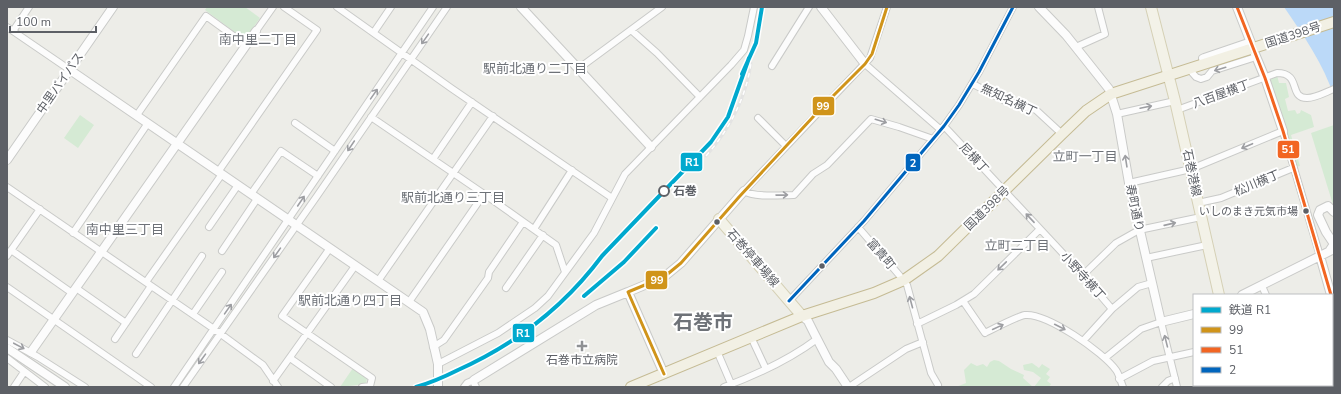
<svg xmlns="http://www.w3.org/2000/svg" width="1341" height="394" viewBox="0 0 1341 394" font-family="'Nunito Sans','Noto Sans JP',sans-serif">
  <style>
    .green { fill: #d5ead4 }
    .water { fill: #bbd9f8 }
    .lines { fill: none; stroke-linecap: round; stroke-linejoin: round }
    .minor-casing { stroke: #c9cac8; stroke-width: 8 }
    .tertiary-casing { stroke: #c9cac8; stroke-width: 10 }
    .primary-casing { stroke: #d5d0b5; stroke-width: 12 }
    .trunk-casing { stroke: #c5bb94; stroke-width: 12 }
    .minor { stroke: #fcfcfc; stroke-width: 6 }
    .tertiary { stroke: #fcfcfc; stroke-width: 8 }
    .primary { stroke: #f3f2e8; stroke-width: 10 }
    .trunk { stroke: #f2f0e4; stroke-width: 10 }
    .rail-casing { stroke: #e4e4e3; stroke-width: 3 }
    .rail { stroke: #fff; stroke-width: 1.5; stroke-dasharray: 4.5; stroke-linecap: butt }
    .bus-1-casing { stroke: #fff; stroke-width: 6 }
    .bus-2-casing { stroke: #fff; stroke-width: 6 }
    .bus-3-casing { stroke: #fff; stroke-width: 6 }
    .bus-1 { stroke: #d0941a; stroke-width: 3 }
    .bus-2 { stroke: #f26522; stroke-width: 3 }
    .bus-3 { stroke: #0065bd; stroke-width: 3 }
    .rail-1-casing { stroke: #fff; stroke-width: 7 }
    .rail-1 { stroke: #00a9ce; stroke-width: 4 }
    .oneway { stroke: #9d9ea2 }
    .stop-dot { fill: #fff; stroke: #5d6066; stroke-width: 2 }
    .bus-dot { fill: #5d6066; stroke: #fff; stroke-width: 1.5 }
    .poi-dot { fill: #8f9194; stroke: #fff; stroke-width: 1.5 }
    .labels { text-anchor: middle; stroke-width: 4; stroke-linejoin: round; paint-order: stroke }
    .bus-label { font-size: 11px; fill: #5d6066; stroke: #fff; text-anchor: end }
    .street-label { font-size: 12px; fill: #5d6066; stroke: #fff }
    .stop-label { font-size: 12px; font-weight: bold; fill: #5d6066; stroke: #fff; text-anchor: start }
    .poi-label { font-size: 12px; fill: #5d6066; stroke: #fff }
    .neighbourhood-label { font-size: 13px; fill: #6e7278; stroke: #fff }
    .town-label { font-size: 20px; font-weight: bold; fill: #6e7278; stroke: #fff }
    .line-badge { stroke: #fff; stroke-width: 1.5 }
    .badge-label { font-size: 11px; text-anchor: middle; font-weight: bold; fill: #fff }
  </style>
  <rect width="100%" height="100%" fill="#edede8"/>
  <path class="green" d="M207,7H245L260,18L246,38L244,39L205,10Z
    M1277,75L1279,83H1286L1289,97L1285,99L1288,111L1295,110L1297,114L1300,113L1301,110L1311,115L1314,127L1291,135L1300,166L1296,167L1270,84C1270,79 1272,77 1277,75Z
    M80,115L94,125L78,148L64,138Z
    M1334,125V208L1311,133Z
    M994,360L999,361L1011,369L1024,375L1023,378L1033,387H956L966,383L964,370L971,363L977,366L983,364L987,367L990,362Z
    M1032,363L1039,368L1042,364L1050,369L1046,374L1050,377L1047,381L1051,384L1049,387H1034L1041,378L1033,372L1024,370L1023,365Z
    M353,368L367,378L366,384L340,387Z"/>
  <path class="water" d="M1284,7H1334V97C1324,64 1303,35 1284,7Z"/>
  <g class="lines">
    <g class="minor-casing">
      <path id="minor" d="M337,7L451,88L612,198
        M887,7L870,58L744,191C754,198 782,195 794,195L813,174L827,165L871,119L899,127L933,139
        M7,27L70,70
        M631,30L657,53L700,97
        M13,31L29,7
        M256,31L273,7
        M374,32L391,7
        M1076,47L1105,34L1098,7
        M865,64L941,130
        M1203,64L1202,58L1204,57L1251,41
        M772,66L809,7
        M578,69L662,7
        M1189,69L1196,77L1201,79L1207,77L1212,71L1256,57
        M973,84L1005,101L1036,110L1062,134
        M1177,110L1277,73C1302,73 1288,98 1307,98C1316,98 1326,92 1334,89
        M1117,114L1175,101
        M137,115L206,16L246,45
        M371,117L484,194L556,245L565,272
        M758,118L786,146
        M295,123L335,151
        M944,126L1083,275L1112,309
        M433,159L472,102
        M218,172L317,30L284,7
        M1129,183L1191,169L1283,131L1320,256
        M7,187L214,329L263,365L278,387
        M251,194L281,151L318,176
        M1198,203L1221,198L1293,168
        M209,227L238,185
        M858,227L900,276L907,285L931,373L938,385
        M534,229L572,170
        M73,233L148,123
        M330,248L282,316L372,378L370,386L362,387
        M11,250L72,293
        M222,251L257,199
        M7,256L40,209
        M1146,258L1207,245
        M1083,275L1116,243L1139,230L1201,217
        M378,281L493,116
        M146,282L222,174
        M1262,286L1266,295
        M7,287L151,387
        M76,288L126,323
        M506,288L543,235
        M789,301L864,221L944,126L959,105L979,72L1013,7
        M963,301L985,333C993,329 1018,316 1025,315C1047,313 1103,352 1116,370C1119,374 1121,382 1123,387
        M409,302L484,194
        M193,314L222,272
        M917,324L956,305L974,294L1040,229
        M751,337L766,369
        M115,339L151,286
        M7,340L38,357L85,387
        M1083,341L1112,309L1138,287L1152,283
        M433,347L444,340L488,278L489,272L523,222
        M717,351L732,386
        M136,354L202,256
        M7,358L45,387
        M290,358L331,387
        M1105,358L1141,329L1161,322L1177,387
        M438,364L498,333L535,308L548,296L594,233L625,174L731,65L744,50L748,36L754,7
        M1119,379L1153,361L1194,352
        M273,381L355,266
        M1272,385L1273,387
        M1306,385V387
        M14,387L24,372
        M174,387L433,7
        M183,387L317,196L447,7
        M464,387L467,383L474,380V383L476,387
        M724,387C756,375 789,360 817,339
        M849,387L906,349L923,342
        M1162,387L1168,381L1175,378
        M1199,387L1208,385"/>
    </g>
    <g class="tertiary-casing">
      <path id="tertiary" d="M521,7L651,147
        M821,7L865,64
        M1039,7L1066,35L1109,89L1117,114L1129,183L1161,322L1194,314
        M1237,7L1251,43
        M1255,54L1265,78L1283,131
        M70,70L423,312L430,329L438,364V387
        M7,160L113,7
        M1330,250L1334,244L1326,232L1318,215L1320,210L1328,206L1334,212
        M1320,256L1331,295
        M1242,295L1334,249
        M1332,299L1334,305
        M802,316L808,321L814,333L829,362L836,369L848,387
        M7,348L65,387
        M31,352L256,31
        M664,374L628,292L664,277L681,263L744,191
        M474,380L596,305L628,292"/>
    </g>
    <g class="primary-casing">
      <path id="primary" d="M1151,7L1175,101L1219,295
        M719,219L802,316
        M1240,385L1241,387"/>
    </g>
    <g class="trunk-casing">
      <path id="trunk" d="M631,387L802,316L874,293L904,280L938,256L1062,134L1086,111L1111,94L1334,22"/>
    </g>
    <use href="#minor" class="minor"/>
    <use href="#tertiary" class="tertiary"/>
    <use href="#primary" class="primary"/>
    <use href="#trunk" class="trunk"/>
    <g class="rail-casing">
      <path id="rail" d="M749,58L756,43
        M706,156C729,130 746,98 751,63"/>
    </g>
    <use href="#rail" class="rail"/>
    <g class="bus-1-casing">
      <path id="bus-1" d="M664,374L628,292L664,277L681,263L739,197L825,104L865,64L872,54L887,7"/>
    </g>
    <g class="bus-2-casing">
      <path id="bus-2" d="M1237,7L1265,78L1283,131L1331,295"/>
    </g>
    <g class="bus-3-casing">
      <path id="bus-3" d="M789,301L864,221L944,126L959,105L979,72L1013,7"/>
    </g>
    <use href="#bus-1" class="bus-1"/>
    <use href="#bus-2" class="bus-2"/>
    <use href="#bus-3" class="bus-3"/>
    <g class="rail-1-casing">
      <path id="rail-1" d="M742,74L756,43L762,7
        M584,296L624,262L656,228
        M416,387C430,383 444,377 458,370C516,344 564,307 602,256L711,142L728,117L749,58"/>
    </g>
    <use href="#rail-1" class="rail-1"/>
  </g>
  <defs><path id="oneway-shaft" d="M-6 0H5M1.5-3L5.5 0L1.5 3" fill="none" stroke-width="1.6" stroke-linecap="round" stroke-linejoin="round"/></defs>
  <g class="oneway">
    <use href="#oneway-shaft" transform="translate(425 39) rotate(125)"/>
    <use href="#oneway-shaft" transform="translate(1220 69) rotate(163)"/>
    <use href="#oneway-shaft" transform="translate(374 94) rotate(-55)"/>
    <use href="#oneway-shaft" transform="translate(1146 107) rotate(-12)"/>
    <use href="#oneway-shaft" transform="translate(881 121) rotate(17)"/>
    <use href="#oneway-shaft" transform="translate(351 146) rotate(124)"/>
    <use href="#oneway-shaft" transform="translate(1247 146) rotate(157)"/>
    <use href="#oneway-shaft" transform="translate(1126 161) rotate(-99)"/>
    <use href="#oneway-shaft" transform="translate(782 195) rotate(-1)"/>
    <use href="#oneway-shaft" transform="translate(301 201) rotate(-56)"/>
    <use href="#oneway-shaft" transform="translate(1030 218) rotate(-133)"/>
    <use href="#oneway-shaft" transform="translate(1170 224) rotate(-13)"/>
    <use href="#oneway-shaft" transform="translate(277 253) rotate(125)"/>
    <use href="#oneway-shaft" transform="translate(1002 266) rotate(136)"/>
    <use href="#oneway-shaft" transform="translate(911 302) rotate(-105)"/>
    <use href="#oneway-shaft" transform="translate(228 309) rotate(-55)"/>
    <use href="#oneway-shaft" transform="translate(998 327) rotate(-25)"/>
    <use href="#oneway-shaft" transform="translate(1060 327) rotate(27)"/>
    <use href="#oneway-shaft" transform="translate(1166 341) rotate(-104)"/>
    <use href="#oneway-shaft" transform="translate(19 346) rotate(28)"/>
    <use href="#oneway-shaft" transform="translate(202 359) rotate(126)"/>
  </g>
  <circle class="stop-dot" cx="664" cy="191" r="5"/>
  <g class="bus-dot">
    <circle cx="1306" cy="211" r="3.5"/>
    <circle cx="717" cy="222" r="3.5"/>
    <circle cx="822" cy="266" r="3.5"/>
  </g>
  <path class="poi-dot" d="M580 340h4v4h4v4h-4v4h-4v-4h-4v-4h4z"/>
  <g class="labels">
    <g class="bus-label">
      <text x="1298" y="215">いしのまき元気市場</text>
    </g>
    <g class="street-label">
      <text transform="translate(1293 35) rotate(-18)" y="4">国道398号</text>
      <text transform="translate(60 83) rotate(-55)" y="4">中里バイパス</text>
      <text transform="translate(1221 94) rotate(-20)" y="4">八百屋横丁</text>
      <text transform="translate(1009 100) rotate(25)" y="4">無知名横丁</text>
      <text transform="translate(974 158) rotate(47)" y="4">尼横丁</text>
      <text transform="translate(1192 173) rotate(78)" y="4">石巻港線</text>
      <text transform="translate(1257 183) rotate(-23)" y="4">松川横丁</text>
      <text transform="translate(987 208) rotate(-44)" y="4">国道398号</text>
      <text transform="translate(1135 208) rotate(78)" y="4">寿町通り</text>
      <text transform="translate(881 254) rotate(49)" y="4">富貴町</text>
      <text transform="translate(753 258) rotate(49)" y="4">石巻停車場線</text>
      <text transform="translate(1083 276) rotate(48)" y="4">小野寺横丁</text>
    </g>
    <g class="stop-label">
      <text x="673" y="195">石巻</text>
    </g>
    <g class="poi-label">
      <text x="582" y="364">石巻市立病院</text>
    </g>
    <g class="neighbourhood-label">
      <text x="258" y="44">南中里二丁目</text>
      <text x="535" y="73">駅前北通り二丁目</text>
      <text x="1085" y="161">立町一丁目</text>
      <text x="453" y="202">駅前北通り三丁目</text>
      <text x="125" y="234">南中里三丁目</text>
      <text x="1017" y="250">立町二丁目</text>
      <text x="350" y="305">駅前北通り四丁目</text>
    </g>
    <g class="town-label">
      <text x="703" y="329">石巻市</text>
    </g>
  </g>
  <g class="line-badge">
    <rect x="812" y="96" width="23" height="20" rx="4" fill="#d0941a"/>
    <rect x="1277" y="140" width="23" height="19" rx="4" fill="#f26522"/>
    <rect x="680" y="152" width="23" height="20" rx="4" fill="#00a9ce"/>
    <rect x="905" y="153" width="16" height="19" rx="4" fill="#0065bd"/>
    <rect x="645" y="270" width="23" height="20" rx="4" fill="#d0941a"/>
    <rect x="512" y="323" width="23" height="20" rx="4" fill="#00a9ce"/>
  </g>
  <g class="badge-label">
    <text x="823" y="110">99</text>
    <text x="1288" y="153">51</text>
    <text x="692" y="166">R1</text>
    <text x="913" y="167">2</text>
    <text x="657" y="284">99</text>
    <text x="523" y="337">R1</text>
  </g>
  <rect width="1341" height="394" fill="none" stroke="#5d6066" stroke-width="16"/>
  <rect x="1193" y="294" width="140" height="92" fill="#ffffff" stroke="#bebfc2"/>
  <rect x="1201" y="307" width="20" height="6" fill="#00a9ce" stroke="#bebfc2"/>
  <text x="1229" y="314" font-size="12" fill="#5d6066">鉄道 R1</text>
  <rect x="1201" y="327" width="20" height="6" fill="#d0941a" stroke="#bebfc2"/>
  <text x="1229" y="334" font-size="12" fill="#5d6066">99</text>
  <rect x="1201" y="347" width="20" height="6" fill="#f26522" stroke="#bebfc2"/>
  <text x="1229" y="354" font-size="12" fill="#5d6066">51</text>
  <rect x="1201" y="367" width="20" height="6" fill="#0065bd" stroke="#bebfc2"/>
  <text x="1229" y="374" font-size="12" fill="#5d6066">2</text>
  <path d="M10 26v6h86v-6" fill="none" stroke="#5d6066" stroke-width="2"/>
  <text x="16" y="26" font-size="12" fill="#5d6066" stroke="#ffffff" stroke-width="3" paint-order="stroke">100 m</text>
</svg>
